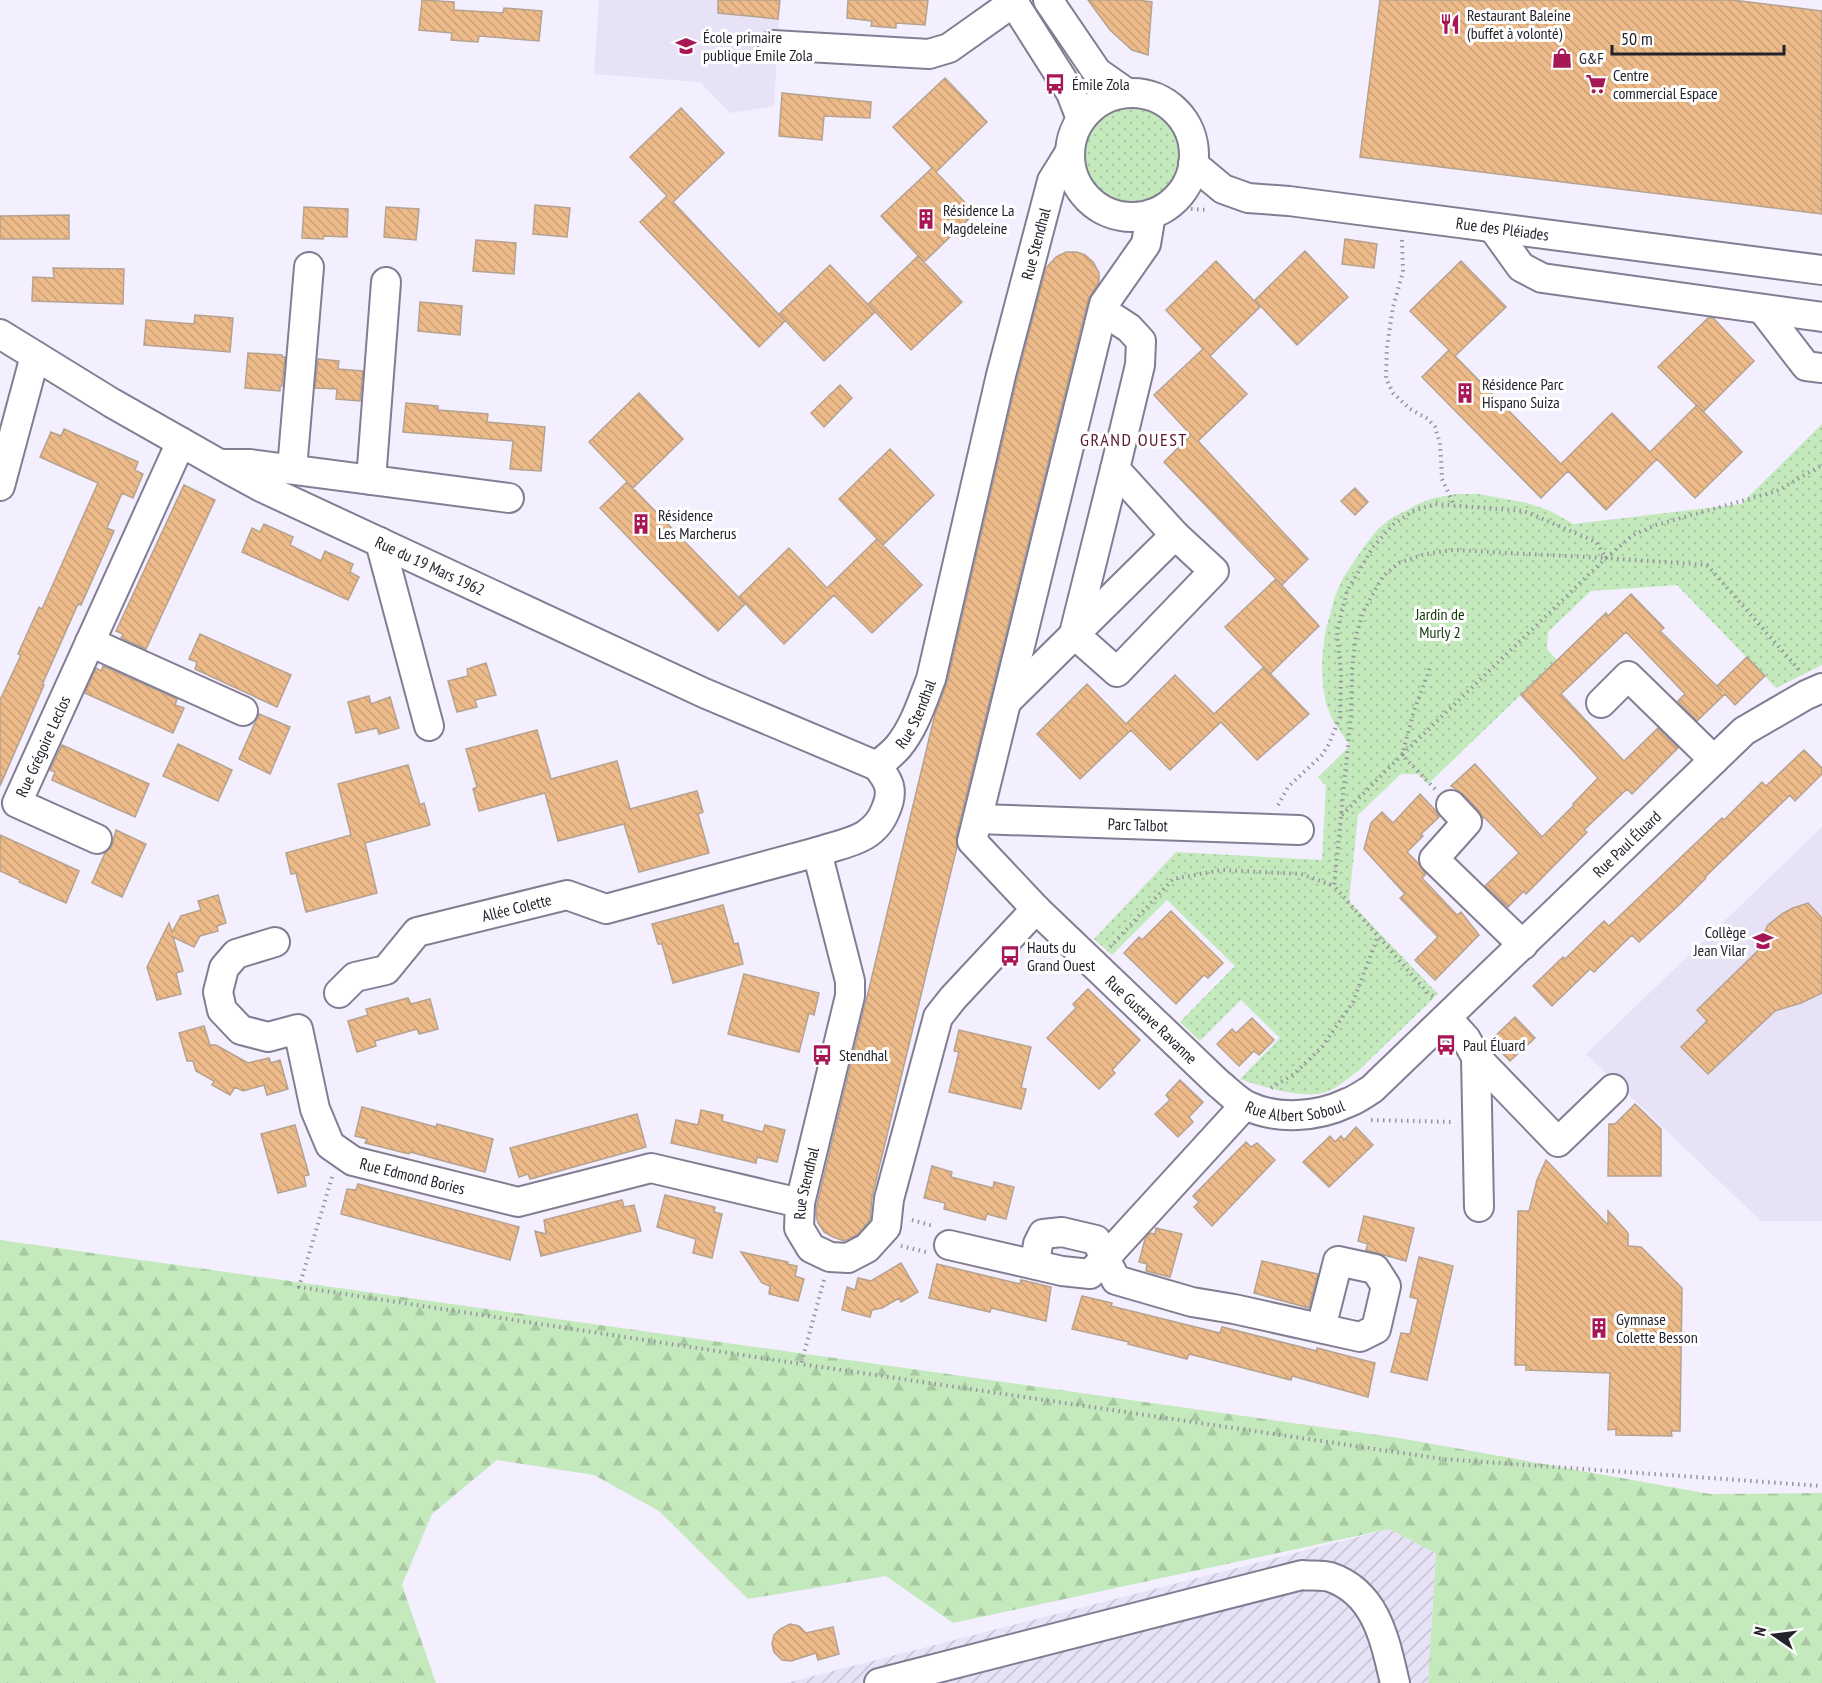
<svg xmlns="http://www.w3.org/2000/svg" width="1822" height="1683" viewBox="0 0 1822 1683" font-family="'PT Sans Narrow',sans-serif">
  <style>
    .built { fill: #e7e2f6 }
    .industrial { fill: url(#industrial-furrows) }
    .green { fill: url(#green-dots) }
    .forest { fill: url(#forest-firs) }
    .building { fill: url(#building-back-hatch); stroke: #b6a290; stroke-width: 1.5 }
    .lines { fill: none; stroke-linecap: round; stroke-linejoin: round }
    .minor-casing { stroke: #837d94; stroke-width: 32 }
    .path { stroke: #96939f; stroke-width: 4; stroke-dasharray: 1.5 4.5; stroke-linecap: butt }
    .minor { stroke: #fff; stroke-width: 28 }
    .labels { text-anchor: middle; stroke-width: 6; stroke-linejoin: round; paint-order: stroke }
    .poi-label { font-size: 16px; fill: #24222b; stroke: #fff; text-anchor: start }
    .street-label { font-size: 16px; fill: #24222b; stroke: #fff }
    .park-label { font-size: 16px; fill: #0d3803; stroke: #fff }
    .neighbourhood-label { font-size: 18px; letter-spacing: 1.5px; fill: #5b1831; stroke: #fff }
  </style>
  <defs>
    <pattern id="industrial-furrows" width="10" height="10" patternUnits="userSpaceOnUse" patternTransform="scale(1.5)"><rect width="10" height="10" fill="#e7e2f6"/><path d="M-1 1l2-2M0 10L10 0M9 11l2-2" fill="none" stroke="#c6c2d3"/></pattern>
    <pattern id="green-dots" width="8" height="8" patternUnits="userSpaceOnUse" patternTransform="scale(1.5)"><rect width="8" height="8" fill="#c4e9bc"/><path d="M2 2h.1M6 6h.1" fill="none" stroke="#a8c8a2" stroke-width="1.8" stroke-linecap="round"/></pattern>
    <pattern id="forest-firs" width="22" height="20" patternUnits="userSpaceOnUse" patternTransform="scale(1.5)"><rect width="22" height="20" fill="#c4e9bc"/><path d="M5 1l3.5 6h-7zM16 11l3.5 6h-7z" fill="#a8c8a2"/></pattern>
    <pattern id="building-back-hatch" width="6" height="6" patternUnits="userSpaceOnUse" patternTransform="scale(1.5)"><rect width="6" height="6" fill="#edbb8a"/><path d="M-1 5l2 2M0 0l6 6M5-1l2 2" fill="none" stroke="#cba077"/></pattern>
  </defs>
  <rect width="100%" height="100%" fill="#f3effe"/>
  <path class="built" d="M599,0H780L774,106L730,113L700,82L594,74Z
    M1822,827V1221H1761L1586,1054Z"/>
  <path class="industrial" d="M1389,1529L1436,1553L1428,1683H786Z"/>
  <path class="green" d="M1080 158a51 51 0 1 1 102 0a51 51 0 1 1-102 0Z
    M1822,424V665L1776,688L1677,585L1591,591L1548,632L1547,649L1557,660L1428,784L1418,774H1401L1358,815L1349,901L1438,994L1358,1071C1347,1079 1336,1089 1323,1093C1299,1098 1263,1087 1240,1079L1280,1038L1241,1000L1200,1041L1180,1022L1235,966L1167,900L1112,955L1094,939L1176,852L1322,860L1326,786L1318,777L1350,746L1333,721L1326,704L1323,686L1322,661L1325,633L1335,596L1343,578L1363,548L1378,529L1390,519L1418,504L1434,498L1456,494H1478L1527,503L1548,510L1574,524L1741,504Z"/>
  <path class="forest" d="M0,1240L1399,1438L1710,1494L1822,1493V1683H1428L1436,1553L1389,1529L953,1623L886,1576L748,1599L659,1511L594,1475L497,1460L432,1514L402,1585L436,1683H0Z"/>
  <path class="building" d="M422,0L454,2V10L503,13L504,8L542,11L539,41L479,36L478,42L451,40L452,33L419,30Z
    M718,0H780L778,19L718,13Z
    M848,0H928L925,25L896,23V28L871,26L872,21L847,18Z
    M1088,0H1138L1152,2L1148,55L1132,50L1110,30Z
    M1380,0H1732L1822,11V214L1360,157Z
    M945,78L987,122L936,172L975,213L924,262L881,216L932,168L893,127Z
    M782,93L871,102L870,118L824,116L822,140L779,136Z
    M681,108L724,153L673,202L785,321L759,347L640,222L667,196L630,157Z
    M535,205L570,208L567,237L533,234Z
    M304,207L348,209L347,237L324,236L323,239L302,238Z
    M386,207L419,209L416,240L384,237Z
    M69,215V239H0V216Z
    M1345,239L1377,244L1374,268L1342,264Z
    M476,240L516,243L514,274L473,271Z
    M1305,251L1348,297L1297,345L1255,300Z
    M1066,252H1077L1085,255L1093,262L1099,273V282L1088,300L956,837L957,847L872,1197L870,1220L857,1235L844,1241L833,1237L824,1232L818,1223L816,1215L817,1205L935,714L947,683L1017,379L1046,268L1056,257Z
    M918,256L962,302L911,350L868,304Z
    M1216,261L1260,307L1210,356L1247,394L1198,441L1308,559L1282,585L1164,462L1191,435L1154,395L1203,349L1166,310Z
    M1461,261L1506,307L1455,356L1561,464L1612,413L1650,452L1697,405L1742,452L1695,498L1657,459L1606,510L1568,471L1541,498L1422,377L1449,350L1410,311Z
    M830,265L875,312L824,361L779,314Z
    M53,268L124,269L123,304L32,301L33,277L54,278Z
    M420,302L462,306L460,335L418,331Z
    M195,315L233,318L230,352L144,345L146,320L194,324Z
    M1708,318H1713L1754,361L1703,412L1658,367Z
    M248,353L282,355V357H285L282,386H280V391L245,388Z
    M318,359L339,361L338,369L363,371L360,401L336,399L337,389L315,388Z
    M840,385L852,398L824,427L811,413Z
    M639,393L683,439L633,488L589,442Z
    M406,403L438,406V410L488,414L487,422L545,427L541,471L510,469L513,441L403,432Z
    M64,429L138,462L135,470L143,474L133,498L122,493L107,528L114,531L81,605L78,604L42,685H44L0,786V700L21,655L18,654L39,607L42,609L98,483L40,457L51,432L61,436Z
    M890,449L934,495L883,545L839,499Z
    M627,482L745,604L718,631L600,508Z
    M184,485L215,500L146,649L121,638L123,634L116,631Z
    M1355,488L1368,502L1355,515L1341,501Z
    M264,524L293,537L290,545L321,561L325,551L353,564L350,572L359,577L348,600L242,552L252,528L260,532Z
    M877,539L922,585L872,633L834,595L784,644L739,597L789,548L827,588Z
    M1276,579L1319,626L1270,674L1225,627Z
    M1631,594L1664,628L1660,631L1722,691L1717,686L1747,657L1765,676L1735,705L1725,694L1697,721L1678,701L1685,694L1626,632L1561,694L1624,761L1658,728L1678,748L1632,794L1627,789L1584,830L1587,832L1535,885L1526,894L1524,891L1508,907L1485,886L1519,853L1484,817L1483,818L1479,811L1463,794L1451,786L1475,764L1542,837L1574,805L1573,804L1598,778L1521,695L1606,613L1608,616Z
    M200,634L291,675L277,707L195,669L197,662L189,659Z
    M486,663L496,695L475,700L477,707L457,712L448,681L468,676L467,669Z
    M103,666L177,699L175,705L184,708L173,733L85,693L96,668L101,671Z
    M1264,667L1309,714L1257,760L1221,722L1170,770L1131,730L1080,779L1037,734L1087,684L1126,724L1175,675L1214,714Z
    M369,696L371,704L390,697L399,728L379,734L377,728L356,733L348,702Z
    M259,714L290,727L270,774L239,759Z
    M537,730L551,779L617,761L630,809L697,791L703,812L698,814L709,853L639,872L624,824L558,841L545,793L479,811L473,789L477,787L466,749Z
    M178,744L232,770L218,801L163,776Z
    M62,745L149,784L135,817L52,780L55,772L50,770Z
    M1804,750L1822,768V774L1795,801L1790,795L1705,877L1706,878L1681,903L1639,942L1632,935L1594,972L1590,969L1552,1006L1533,986L1563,957L1565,959L1604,921L1609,926L1722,818L1724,820L1762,782L1766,786Z
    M408,765L420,805L424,803L430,825L365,843L377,893L306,912L296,873L291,874L286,853L351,835L338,784Z
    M1420,794L1435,810L1439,817L1421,834L1423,836L1407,852L1418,863L1426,874L1422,878L1457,915L1461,912L1479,935L1435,980L1415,960L1438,937L1400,898L1405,894L1364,849L1371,823L1382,812L1393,823Z
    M116,830L146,844L122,897L92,883L105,853L112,846Z
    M0,835L79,871L66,903L19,882L20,880L0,871Z
    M218,895L226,923L217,926L218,931L200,936L194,947L173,937L183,971L176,973L181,994L157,1000L147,967L169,923L172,932L181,916L201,910L198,901Z
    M1808,903L1822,918V993L1801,1003L1775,1011L1708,1074L1681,1047L1707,1021L1697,1010L1769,940L1763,935L1768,925L1782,914L1793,908Z
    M723,905L734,944L738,943L743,964L673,983L662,944H658L652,924Z
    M1171,911L1223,963L1208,978L1204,975L1176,1004L1124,953L1139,937L1142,940Z
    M744,974L819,993L814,1015L809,1013L799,1052L728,1034Z
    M1088,989L1140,1040L1112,1070L1115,1073L1099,1089L1047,1038L1076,1008L1073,1004Z
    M408,998L411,1004L430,999L438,1029L419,1034L417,1029L375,1041L376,1046L357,1052L348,1021L368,1015L366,1009Z
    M1515,1017L1535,1038L1510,1061L1490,1041Z
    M1252,1018L1274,1040L1259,1055L1254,1051L1239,1066L1217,1044L1232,1029L1236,1033Z
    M204,1026L210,1045H216L248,1063L269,1058L271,1063L280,1060L288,1089L267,1095L264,1085L243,1091L235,1087L230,1095L212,1085L214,1081L196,1071L193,1061H187L179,1033Z
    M959,1030L1031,1047L1021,1088L1026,1089L1021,1109L949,1092L959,1052L954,1051Z
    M1180,1080L1203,1102L1189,1117L1193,1122L1178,1137L1155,1114L1170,1100L1166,1095Z
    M1635,1104L1661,1129V1176H1608L1609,1124H1615Z
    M362,1107L436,1127L437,1124L493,1139L485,1172L410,1152L409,1154L365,1143L367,1139L355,1136Z
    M701,1110L723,1115L722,1121L763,1132L765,1125L785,1130L777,1162L757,1157L756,1163L671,1143L676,1120L698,1125Z
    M637,1114L646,1147L530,1179L528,1174L519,1177L510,1148Z
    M295,1125L309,1175L304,1176L306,1186L278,1193L261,1134Z
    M1356,1127L1373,1145L1329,1187L1303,1162L1330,1136L1335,1142L1341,1136L1344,1140Z
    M1246,1142L1251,1147L1257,1143L1275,1160L1212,1226L1194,1207L1199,1202L1193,1196Z
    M1546,1160L1608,1225V1211L1628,1233V1246L1641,1247L1682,1288L1680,1431H1671L1672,1436L1616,1435V1429L1608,1430L1610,1373L1526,1370V1365H1515L1518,1211H1529L1537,1180Z
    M932,1166L952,1172L951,1177L993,1188L994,1182L1014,1187L1006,1219L987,1214L985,1220L944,1209L945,1203L924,1198Z
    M358,1184L519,1227L510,1260L341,1214L347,1189L356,1190Z
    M665,1195L715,1207L714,1212L722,1214L712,1258L693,1253L696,1239L657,1227Z
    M622,1200L624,1207L634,1205L641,1231L541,1256L535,1231L546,1234L544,1220Z
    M1364,1216L1414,1228L1406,1261L1366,1250L1368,1244L1358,1241Z
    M1156,1228L1182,1234L1170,1277L1146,1271L1147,1264L1139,1262L1145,1239L1150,1233L1155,1234Z
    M741,1252L788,1262L787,1264L797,1266L795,1276L804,1279L798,1301L769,1294L770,1286L762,1283Z
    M1419,1257L1453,1266L1427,1380L1391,1372L1401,1333L1410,1334L1418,1299L1410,1297Z
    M1262,1261L1318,1274L1309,1308L1254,1293Z
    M901,1263L918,1292L901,1302L899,1298L882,1308L872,1310L870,1317L842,1310L847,1287L855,1290L858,1278L871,1281Z
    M937,1264L1020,1284L1021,1280L1051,1287L1046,1321L991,1308L990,1312L929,1298Z
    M1082,1296L1112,1303L1111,1306L1220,1333L1222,1327L1317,1351V1348L1375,1363L1368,1397L1292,1376L1291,1380L1189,1354L1187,1359L1128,1344L1129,1342L1072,1329Z
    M790,1624L799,1626L806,1633L833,1627L839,1654L818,1660L816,1653L791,1661L782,1660L774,1652L772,1644L774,1635L780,1629Z"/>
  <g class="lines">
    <g class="minor-casing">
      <g id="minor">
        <path d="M1012,0L1071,93L1081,119"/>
        <path d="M1048,0L1097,72L1127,93"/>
        <path d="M773,45L929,54L949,48L1014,2"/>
        <circle cx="1132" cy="155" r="62"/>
        <path id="s1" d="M1193,164L1223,189L1248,198L1289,201L1822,270"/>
        <path id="s2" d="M1151,214L1146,244L1104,304L972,841L1036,909L1218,1083C1227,1090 1237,1101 1248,1106C1277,1120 1318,1117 1347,1103C1356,1100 1364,1094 1372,1089L1744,731L1806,695L1822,688"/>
        <path d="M1493,228L1521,267L1542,278L1822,317"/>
        <path d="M1762,309L1806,366L1822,368"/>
        <path id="s3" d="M0,334L112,403L230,470L261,487L704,693L877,766"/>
        <path d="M225,464H250L509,498"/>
        <path d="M292,469L309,267"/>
        <path d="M1115,469L1074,634L1117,672L1214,571L1175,535"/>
        <path d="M371,480L386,282"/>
        <path d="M0,486L35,356"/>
        <path d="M380,542L429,726"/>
        <path d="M90,642L243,711"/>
        <path d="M1007,701L1175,535L1115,469L1140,365L1141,341L1129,328L1103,311"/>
        <path d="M1601,703L1628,676L1714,760"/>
        <path d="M1451,805L1467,822L1434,859L1523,945"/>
        <path id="s4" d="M978,819L1299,830"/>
        <path id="s5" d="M97,839L17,803L181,442"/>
        <path id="s6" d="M1036,909L953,998L938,1017L889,1199L886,1227L867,1248L848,1258L830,1257L811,1248L799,1228L800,1203L850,996V981L817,852C846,842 874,841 886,809C894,790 889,781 877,766C884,760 892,754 898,747C914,728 922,702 931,679L1001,375L1052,181L1070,152"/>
        <path id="s7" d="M275,942L236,954L224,968L218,992L222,1010L241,1030L268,1037L298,1029L315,1109L330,1145L353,1161L518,1202L651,1168L800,1203"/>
        <path id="s8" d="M339,993L355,977L386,970L417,932L567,895L606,909L817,852"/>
        <path d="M1447,1018L1466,1039L1476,1057L1479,1207"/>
        <path d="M1476,1057L1558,1142L1613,1089"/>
        <path d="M1245,1105L1105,1258L1116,1280L1192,1302L1234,1309L1360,1337L1376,1329L1386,1286L1375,1269L1338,1261L1321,1328"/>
        <path d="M949,1245L1062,1271L1090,1274L1105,1258L1096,1240L1062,1232L1043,1234L1038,1244L1035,1264"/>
        <path d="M879,1683L1302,1575C1311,1576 1322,1575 1330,1577C1377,1593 1385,1641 1395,1683"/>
      </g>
    </g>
    <path class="path" d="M1173,208L1208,210
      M1402,240L1403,272L1393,307L1387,347L1386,378L1393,393L1410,409L1428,419L1435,427L1440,443L1442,479L1454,505
      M1435,789L1402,755L1606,558L1707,565L1801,672
      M1278,805L1288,787L1322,755L1329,744L1340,717L1341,674L1337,632L1347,591L1373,547L1394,524L1413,511L1435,504L1524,511L1596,542L1606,558L1633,535L1656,525L1777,491L1822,465
      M1342,815L1402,755L1414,711L1431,665
      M1110,947L1173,879L1222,870L1301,874L1334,886
      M1433,996L1427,992L1334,886L1351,715L1352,669L1356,636L1363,612L1383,576L1399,563L1425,554L1453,550L1605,558
      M1271,1088L1294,1074L1322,1047L1353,1002L1378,936
      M1371,1120L1454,1122
      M332,1177L299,1287L801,1364
      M912,1220L933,1226
      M901,1246L926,1252
      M824,1280L801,1364L1443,1459L1822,1486"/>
    <use href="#minor" class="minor"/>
  </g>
  <defs>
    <g id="restaurant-bare" transform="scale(1.62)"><path d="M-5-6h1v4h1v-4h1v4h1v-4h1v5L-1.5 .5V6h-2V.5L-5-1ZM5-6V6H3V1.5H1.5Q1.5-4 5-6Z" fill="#a71756" stroke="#fff" stroke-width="2.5" paint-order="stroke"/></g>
    <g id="school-bare" transform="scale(1.62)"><path d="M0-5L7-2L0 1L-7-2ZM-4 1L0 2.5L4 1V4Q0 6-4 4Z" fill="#a71756" stroke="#fff" stroke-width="2.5" paint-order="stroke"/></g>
    <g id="shop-bare" transform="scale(1.62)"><path d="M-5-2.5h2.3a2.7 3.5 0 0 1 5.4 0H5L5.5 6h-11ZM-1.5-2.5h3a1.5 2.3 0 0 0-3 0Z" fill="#a71756" stroke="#fff" stroke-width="2.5" paint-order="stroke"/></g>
    <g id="bus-bare" transform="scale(1.62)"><path d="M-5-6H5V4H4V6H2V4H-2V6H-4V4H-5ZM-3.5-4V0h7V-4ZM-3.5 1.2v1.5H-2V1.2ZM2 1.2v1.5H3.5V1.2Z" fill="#a71756" stroke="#fff" stroke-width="2.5" paint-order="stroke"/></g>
    <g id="supermarket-bare" transform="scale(1.62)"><path d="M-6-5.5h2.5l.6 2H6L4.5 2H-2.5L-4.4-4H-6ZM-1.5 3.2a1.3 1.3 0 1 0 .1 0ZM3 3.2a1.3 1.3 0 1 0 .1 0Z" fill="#a71756" stroke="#fff" stroke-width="2.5" paint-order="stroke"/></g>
    <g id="building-bare" transform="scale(1.62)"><path d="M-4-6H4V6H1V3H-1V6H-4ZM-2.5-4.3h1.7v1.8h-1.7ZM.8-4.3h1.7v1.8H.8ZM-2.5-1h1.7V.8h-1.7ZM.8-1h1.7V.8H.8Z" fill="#a71756" stroke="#fff" stroke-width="2.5" paint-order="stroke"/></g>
  </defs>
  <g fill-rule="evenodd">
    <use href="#restaurant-bare" x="1450" y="24"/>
    <use href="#school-bare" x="686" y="46"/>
    <use href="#shop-bare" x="1562" y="58"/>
    <use href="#bus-bare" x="1055" y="84"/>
    <use href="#supermarket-bare" x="1596" y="84"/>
    <use href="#building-bare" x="926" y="219"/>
    <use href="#building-bare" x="1465" y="393"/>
    <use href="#building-bare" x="641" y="524"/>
    <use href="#school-bare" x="1763" y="941"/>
    <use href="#bus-bare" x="1010" y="956"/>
    <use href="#bus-bare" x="1446" y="1045"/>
    <use href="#bus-bare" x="822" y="1055"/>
    <use href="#building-bare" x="1599" y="1328"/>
  </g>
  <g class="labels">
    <g class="poi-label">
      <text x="1467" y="21">Restaurant Baleine<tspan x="1467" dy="18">(buffet à volonté)</tspan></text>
      <text x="703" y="43">École primaire<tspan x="703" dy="18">publique Emile Zola</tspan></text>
      <text x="1579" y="64">G&amp;F</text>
      <text x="1613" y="81">Centre<tspan x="1613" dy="18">commercial Espace</tspan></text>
      <text x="1072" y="90">Émile Zola</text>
      <text x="943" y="216">Résidence La<tspan x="943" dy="18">Magdeleine</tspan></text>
      <text x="1482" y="390">Résidence Parc<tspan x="1482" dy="18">Hispano Suiza</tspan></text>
      <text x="658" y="521">Résidence<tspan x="658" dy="18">Les Marcherus</tspan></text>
      <text x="1746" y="938" text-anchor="end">Collège<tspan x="1746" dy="18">Jean Vilar</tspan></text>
      <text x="1027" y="953">Hauts du<tspan x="1027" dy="18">Grand Ouest</tspan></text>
      <text x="1463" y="1051">Paul Éluard</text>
      <text x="839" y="1061">Stendhal</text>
      <text x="1616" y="1325">Gymnase<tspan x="1616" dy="18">Colette Besson</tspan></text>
    </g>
    <g class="street-label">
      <text dy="6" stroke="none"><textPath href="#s1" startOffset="322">Rue des Pléiades</textPath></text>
      <text dy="6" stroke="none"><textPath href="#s6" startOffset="1545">Rue Stendhal</textPath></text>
      <text dy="6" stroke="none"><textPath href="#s3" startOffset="489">Rue du 19 Mars 1962</textPath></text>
      <text dy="6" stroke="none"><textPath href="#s6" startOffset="1059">Rue Stendhal</textPath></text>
      <text dy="6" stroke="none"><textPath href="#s5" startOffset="150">Rue Grégoire Leclos</textPath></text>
      <text dy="6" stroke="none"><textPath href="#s4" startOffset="160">Parc Talbot</textPath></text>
      <text dy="6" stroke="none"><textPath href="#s2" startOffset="1524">Rue Paul Éluard</textPath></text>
      <text dy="6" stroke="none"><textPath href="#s8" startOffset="206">Allée Colette</textPath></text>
      <text dy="6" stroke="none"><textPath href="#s2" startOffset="910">Rue Gustave Ravanne</textPath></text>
      <text dy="6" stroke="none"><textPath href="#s2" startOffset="1088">Rue Albert Soboul</textPath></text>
      <text dy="6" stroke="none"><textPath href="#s7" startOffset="399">Rue Edmond Bories</textPath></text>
      <text dy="6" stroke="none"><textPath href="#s6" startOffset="520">Rue Stendhal</textPath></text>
    </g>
    <g class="park-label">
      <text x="1440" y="620">Jardin de<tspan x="1440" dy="18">Murly 2</tspan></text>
    </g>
    <g class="neighbourhood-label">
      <text x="1134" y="446">GRAND OUEST</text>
    </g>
  </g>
  <g transform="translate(1774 1635) rotate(284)" stroke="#ffffff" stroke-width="4.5" paint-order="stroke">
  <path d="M0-4.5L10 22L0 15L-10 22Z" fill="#24222b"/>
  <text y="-9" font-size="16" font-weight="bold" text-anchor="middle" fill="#24222b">N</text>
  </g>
  <path d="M1612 45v9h172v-9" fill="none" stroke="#24222b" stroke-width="3"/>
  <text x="1621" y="45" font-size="18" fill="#24222b" stroke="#ffffff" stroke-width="4.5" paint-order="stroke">50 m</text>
</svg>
